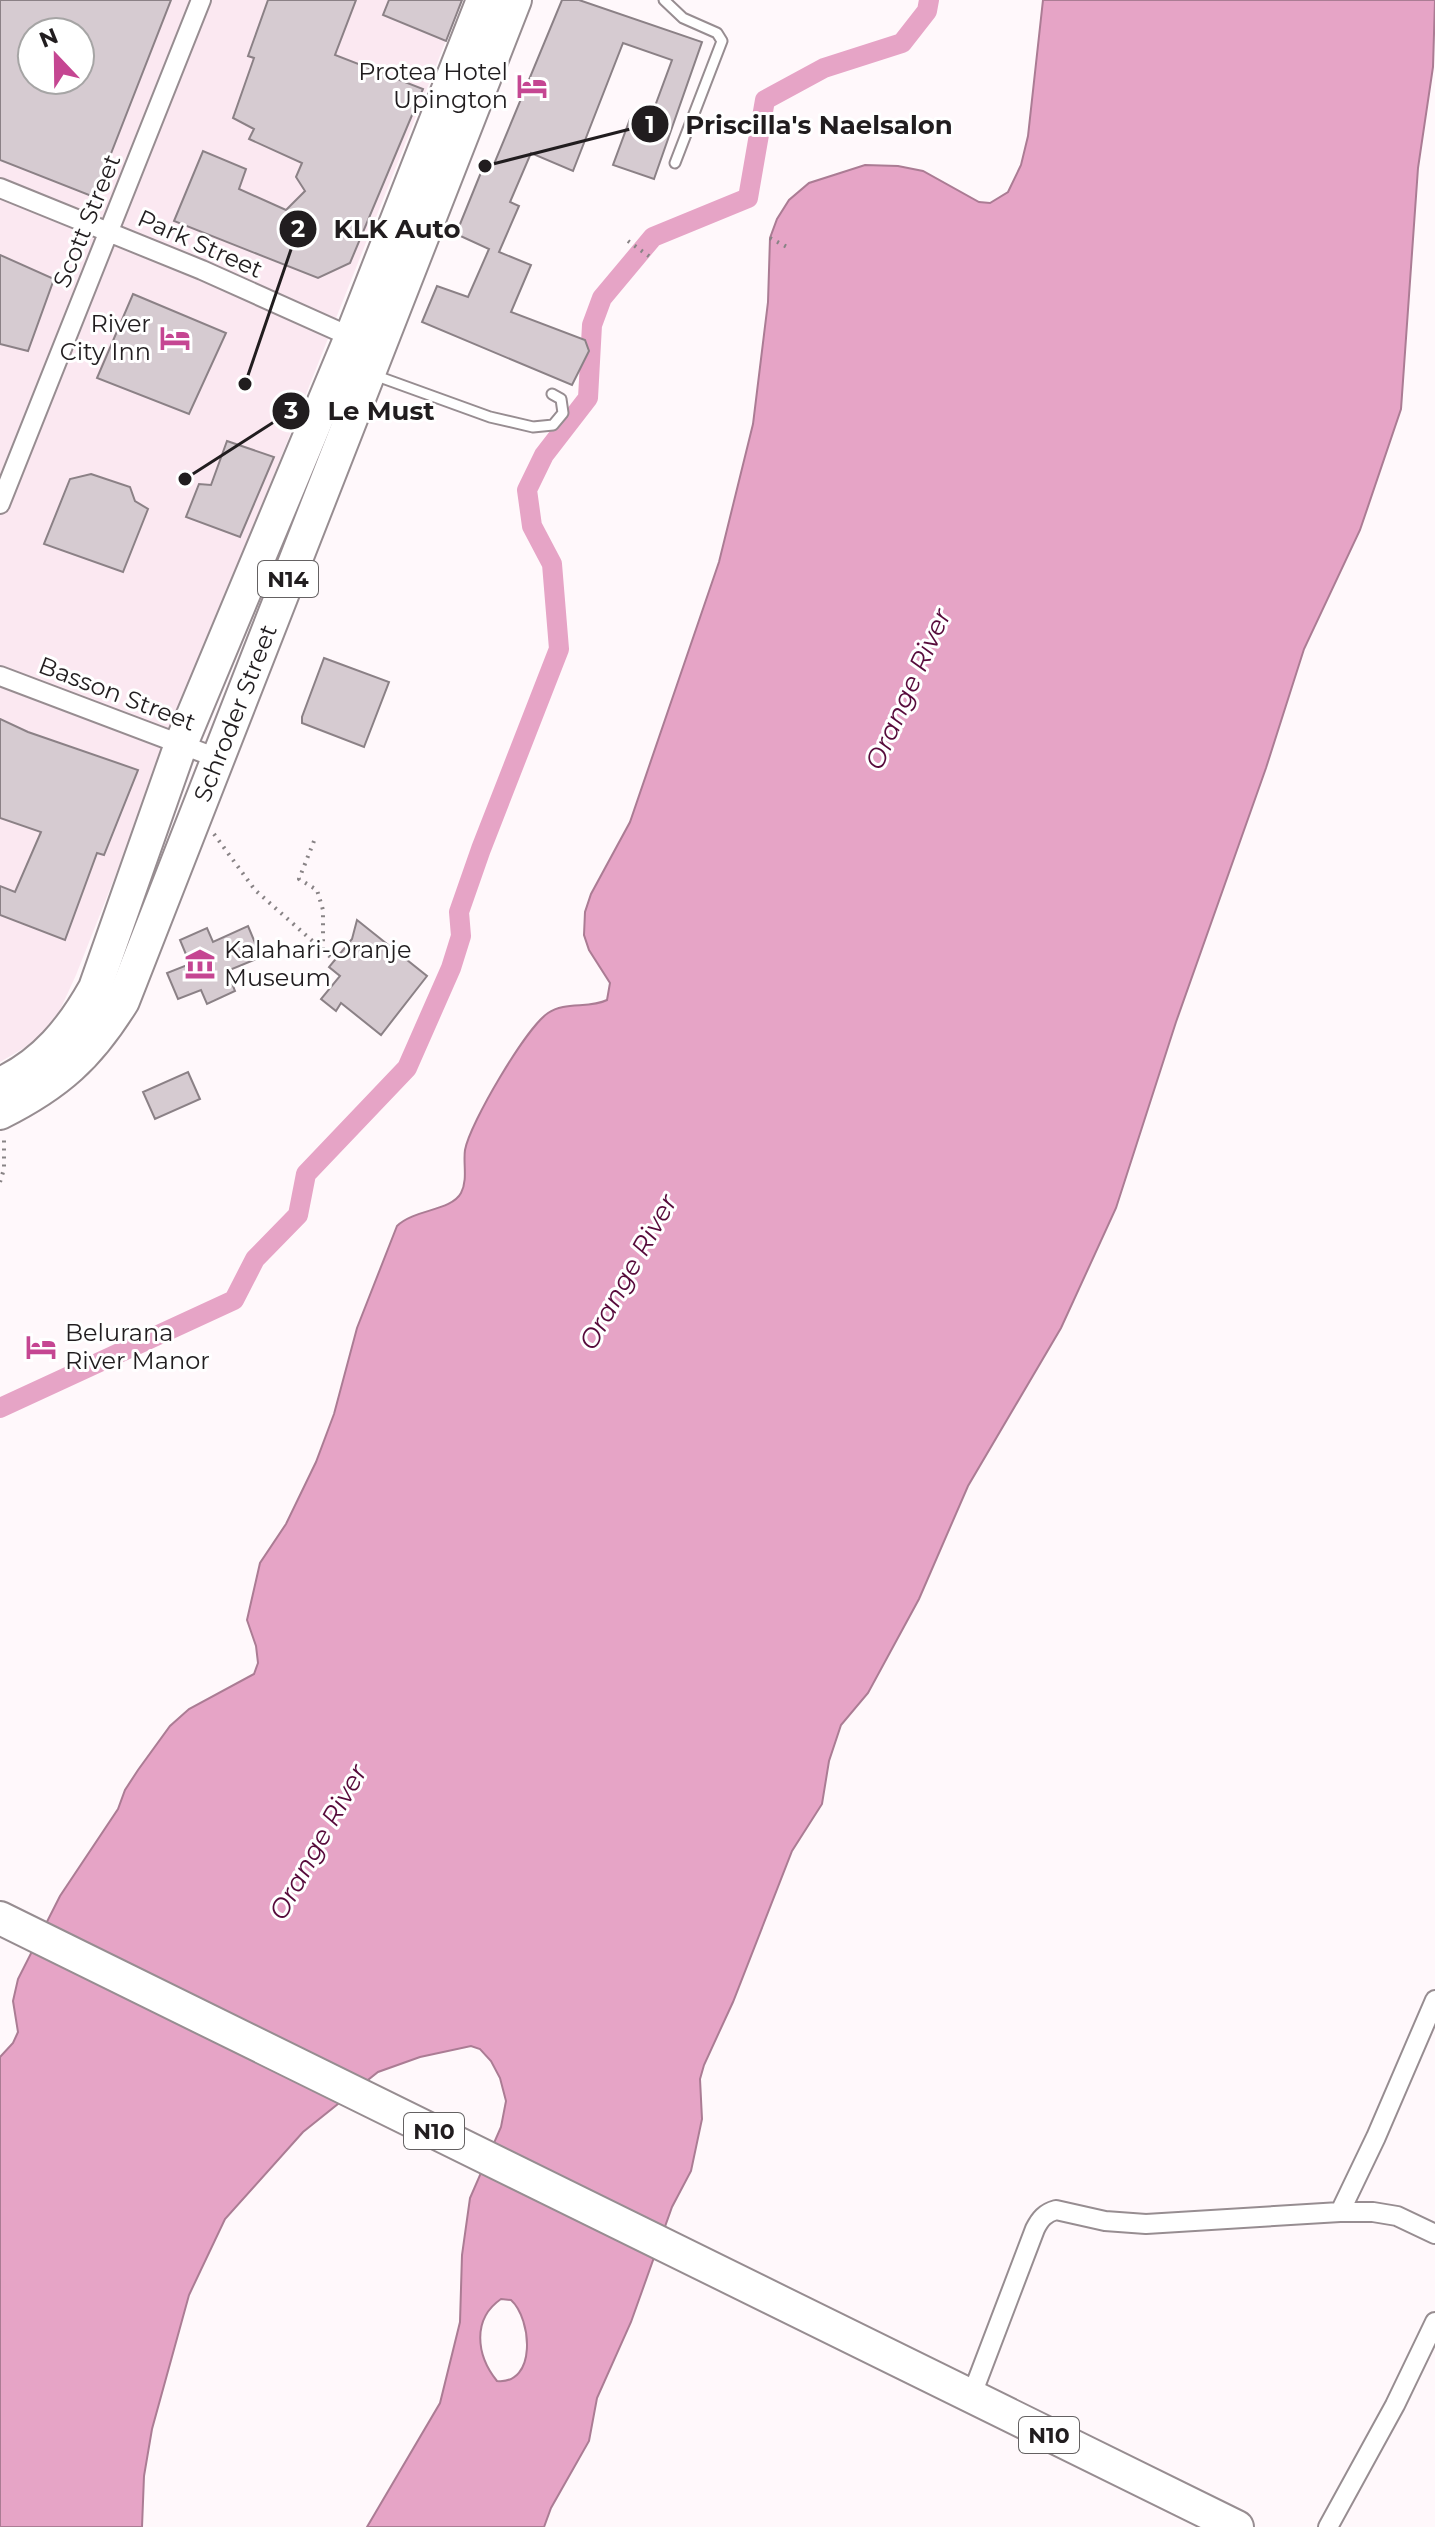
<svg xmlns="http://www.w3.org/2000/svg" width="1435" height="2527" viewBox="0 0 1435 2527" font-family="Montserrat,sans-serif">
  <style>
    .built { fill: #fbe8f1; fill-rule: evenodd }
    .water { fill: #e6a4c6; stroke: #ab7c94; stroke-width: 2; fill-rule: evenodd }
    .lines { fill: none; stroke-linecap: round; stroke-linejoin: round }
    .canal { stroke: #e6a4c6; stroke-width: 20 }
    .building { fill: #d6cbd1; stroke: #8b8186; stroke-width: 2; fill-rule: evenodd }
    .service-casing { stroke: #978d91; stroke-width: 13 }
    .minor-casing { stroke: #978d91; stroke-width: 22 }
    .trunk-casing { stroke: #978d91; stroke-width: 36 }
    .path { stroke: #888385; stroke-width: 4; stroke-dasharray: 2 6; stroke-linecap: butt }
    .service { stroke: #fff; stroke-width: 9 }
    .minor { stroke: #fff; stroke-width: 18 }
    .trunk { stroke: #fff; stroke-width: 32 }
    .labels { text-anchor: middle; stroke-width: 6; stroke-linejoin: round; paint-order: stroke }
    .shield { fill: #fff; stroke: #646162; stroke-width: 2 }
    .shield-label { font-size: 22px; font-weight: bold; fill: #211d1f }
    .poi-label { font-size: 24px; fill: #211d1f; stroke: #fff; text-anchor: end }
    .street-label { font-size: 24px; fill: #211d1f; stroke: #fff }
    .water-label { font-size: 26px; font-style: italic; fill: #570a3b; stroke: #fff }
    .leader { fill: none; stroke: #211d1f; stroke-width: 3 }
    .callout-dot { fill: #211d1f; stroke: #fff; stroke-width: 3 }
    .mark-label { font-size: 24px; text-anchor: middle; font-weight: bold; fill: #fff }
    .callout-label { font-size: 26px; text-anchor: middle; font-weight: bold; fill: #211d1f; stroke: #fff; stroke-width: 6; stroke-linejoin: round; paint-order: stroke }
  </style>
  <rect width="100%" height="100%" fill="#fff8fb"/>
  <path class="built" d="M0,0H462L76,975L60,1010L44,1032L24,1048L0,1062ZM32,32H80V80H32Z"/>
  <path class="water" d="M1043,0H1435L1433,67L1418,168L1401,409L1360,530L1304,649L1266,768L1176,1022L1116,1208L1061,1328L968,1486L919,1599L868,1693L841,1725L829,1761L822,1804L792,1851L733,2002L704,2065L700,2079L702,2119L691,2171L672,2207L631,2322L597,2398L589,2441L551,2508L544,2527H367L440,2403L460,2322L462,2255L470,2198L501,2127L506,2101L500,2078L491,2061L480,2049L471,2046L420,2057L378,2072L303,2132L225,2219L189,2295L152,2429L144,2476L142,2527H0V2057L13,2043L18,2032L13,2001L18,1979L60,1896L118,1809L125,1790L138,1770L170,1726L189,1709L254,1674L258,1663L256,1646L247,1620L260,1563L286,1524L316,1462L334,1414L357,1328L397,1226C415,1209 451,1211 461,1193C468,1180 463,1163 465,1150C470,1123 526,1028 548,1013C565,1001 589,1009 607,1000L610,983L589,950L584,935L585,912L591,894L630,822L719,562L753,424L768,302L770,238L777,219L789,200L809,183L865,165L898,166L923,171L979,202L990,203L1008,192L1021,165L1028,136ZM501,2299L511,2300C532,2319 537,2385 497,2381C476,2355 472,2319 501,2299Z"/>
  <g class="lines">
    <path class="canal" d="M0,1408L234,1300L255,1259L298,1215L306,1174L407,1068L451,968L461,936L459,912L481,849L559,649L552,564L532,526L527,490L544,455L588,398L592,325L602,298L653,237L748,198L765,100L824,68L902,43L927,11L929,0"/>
  </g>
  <path class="building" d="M0,0H171L94,197L0,160ZM32,32H80V80H32Z
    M268,0H356L335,55L423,89L350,263L318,278L174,221L203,151L246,169L239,189L286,210L305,191L296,177L302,163L249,139L254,129L233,118L254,58L248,56Z
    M389,0H462L446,41L383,15Z
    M562,0H579L702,42L654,179L613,165L630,119L648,125L672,60L623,43L573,171L531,153L510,202L519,206L499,252L531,265L511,312L585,340L589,351L572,385L422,322L437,286L468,297L489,249L456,234L484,165L492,169Z
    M0,255L54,279L28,351L0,344Z
    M133,294L226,333L189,414L97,378Z
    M227,441L274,457L240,537L186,517L199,484L211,485Z
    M91,474L130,487L135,501L148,509L123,572L44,544L70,479Z
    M324,658L389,682L364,747L302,723V717Z
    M0,719L28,732L138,770L104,855L97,853L65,940L0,915V886L15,892L41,832L0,818Z
    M357,920L427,976L381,1035L341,1003L336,1011L321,999L340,976L329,967L352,939Z
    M248,926L261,957L227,971L235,991L207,1004L201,990L178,999L167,973L190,964L180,940L207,928L213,942Z
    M188,1072L200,1099L155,1119L143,1092Z"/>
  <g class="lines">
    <g class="service-casing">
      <path id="service" d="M664,0L683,18L717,33L722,41L675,163
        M374,375L490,417L533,427L553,425L563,413L561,399L552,394"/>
    </g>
    <g class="minor-casing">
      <path id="minor" d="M0,188L202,270L358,340
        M0,504L201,0
        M0,676L217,758
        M1340,2212L1376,2137L1435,2000
        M971,2397L1035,2229C1040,2219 1045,2213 1056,2210L1105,2221L1146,2224L1340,2212H1373L1397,2216L1435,2234
        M1328,2527L1395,2405L1435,2322"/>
    </g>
    <g class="trunk-casing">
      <g id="trunk">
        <path d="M0,1084C44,1064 72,1029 95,988L181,744L351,337L483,0"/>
        <path id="s1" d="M0,1113C58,1084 89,1056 123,1001L515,0"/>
        <path d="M0,1918L1237,2527"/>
      </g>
    </g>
    <path class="path" d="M770,238L789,248
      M628,241L653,259
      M214,834L255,890L335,961
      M314,841L299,879L317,890L323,910V949
      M0,1182L4,1169V1137"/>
    <use href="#service" class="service"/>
    <use href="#minor" class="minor"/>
    <use href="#trunk" class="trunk"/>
  </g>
  <defs>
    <g id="hotel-bare" transform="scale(2.4)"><path d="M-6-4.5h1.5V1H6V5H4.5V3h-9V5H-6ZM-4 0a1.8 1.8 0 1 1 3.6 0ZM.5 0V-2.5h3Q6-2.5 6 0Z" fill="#c54692" stroke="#fff" stroke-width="2.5" paint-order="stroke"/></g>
    <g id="museum-bare" transform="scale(2.4)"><path d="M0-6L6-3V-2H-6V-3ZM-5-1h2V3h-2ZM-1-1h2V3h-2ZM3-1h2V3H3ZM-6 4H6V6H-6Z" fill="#c54692" stroke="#fff" stroke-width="2.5" paint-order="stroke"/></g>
  </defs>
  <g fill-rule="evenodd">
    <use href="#hotel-bare" x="532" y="86"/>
    <use href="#hotel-bare" x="175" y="338"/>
    <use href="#museum-bare" x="200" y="964"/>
    <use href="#hotel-bare" x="41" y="1347"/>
  </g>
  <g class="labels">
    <g class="shield">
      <rect x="258" y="561" width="60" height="36" rx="6"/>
      <rect x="404" y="2113" width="60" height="36" rx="6"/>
      <rect x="1019" y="2417" width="60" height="36" rx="6"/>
    </g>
    <g class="shield-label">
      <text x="288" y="587">N14</text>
      <text x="434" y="2139">N10</text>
      <text x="1049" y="2443">N10</text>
    </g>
    <g class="poi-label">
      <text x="508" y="80">Protea Hotel<tspan x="508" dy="28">Upington</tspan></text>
      <text x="151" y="332">River<tspan x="151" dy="28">City Inn</tspan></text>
      <text x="224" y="958" text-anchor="start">Kalahari-Oranje<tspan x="224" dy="28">Museum</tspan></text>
      <text x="65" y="1341" text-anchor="start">Belurana<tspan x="65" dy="28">River Manor</tspan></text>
    </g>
    <g class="street-label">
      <text transform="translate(87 221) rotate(-68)" y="8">Scott Street</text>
      <text transform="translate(200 244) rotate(24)" y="8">Park Street</text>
      <text transform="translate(117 694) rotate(21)" y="8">Basson Street</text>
      <text dy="8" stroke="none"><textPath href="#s1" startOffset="478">Schroder Street</textPath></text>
    </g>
    <g class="water-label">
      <text transform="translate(908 689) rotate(-66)" y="9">Orange River</text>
      <text transform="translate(628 1272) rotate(-61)" y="9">Orange River</text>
      <text transform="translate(318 1842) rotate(-61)" y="9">Orange River</text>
    </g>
  </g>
  <path class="leader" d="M485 166L650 124M245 384L298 229M185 479L291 411"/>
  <g class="callout-dot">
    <circle cx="485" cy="166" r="8"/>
    <circle cx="245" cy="384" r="8"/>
    <circle cx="185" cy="479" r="8"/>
    <circle cx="650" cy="124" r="20"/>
    <circle cx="298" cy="229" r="20"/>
    <circle cx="291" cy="411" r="20"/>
  </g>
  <g class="mark-label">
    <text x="650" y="133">1</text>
    <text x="298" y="237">2</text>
    <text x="291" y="419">3</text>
  </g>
  <g class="callout-label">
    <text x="819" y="134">Priscilla's Naelsalon</text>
    <text x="397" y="238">KLK Auto</text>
    <text x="381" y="420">Le Must</text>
  </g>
  <g transform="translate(56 56) rotate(338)"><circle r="38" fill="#ffffff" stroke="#a6a5a5" stroke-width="2"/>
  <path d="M0-6L14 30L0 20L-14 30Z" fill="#c54692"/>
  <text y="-12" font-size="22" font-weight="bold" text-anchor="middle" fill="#211d1f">N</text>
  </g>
</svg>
